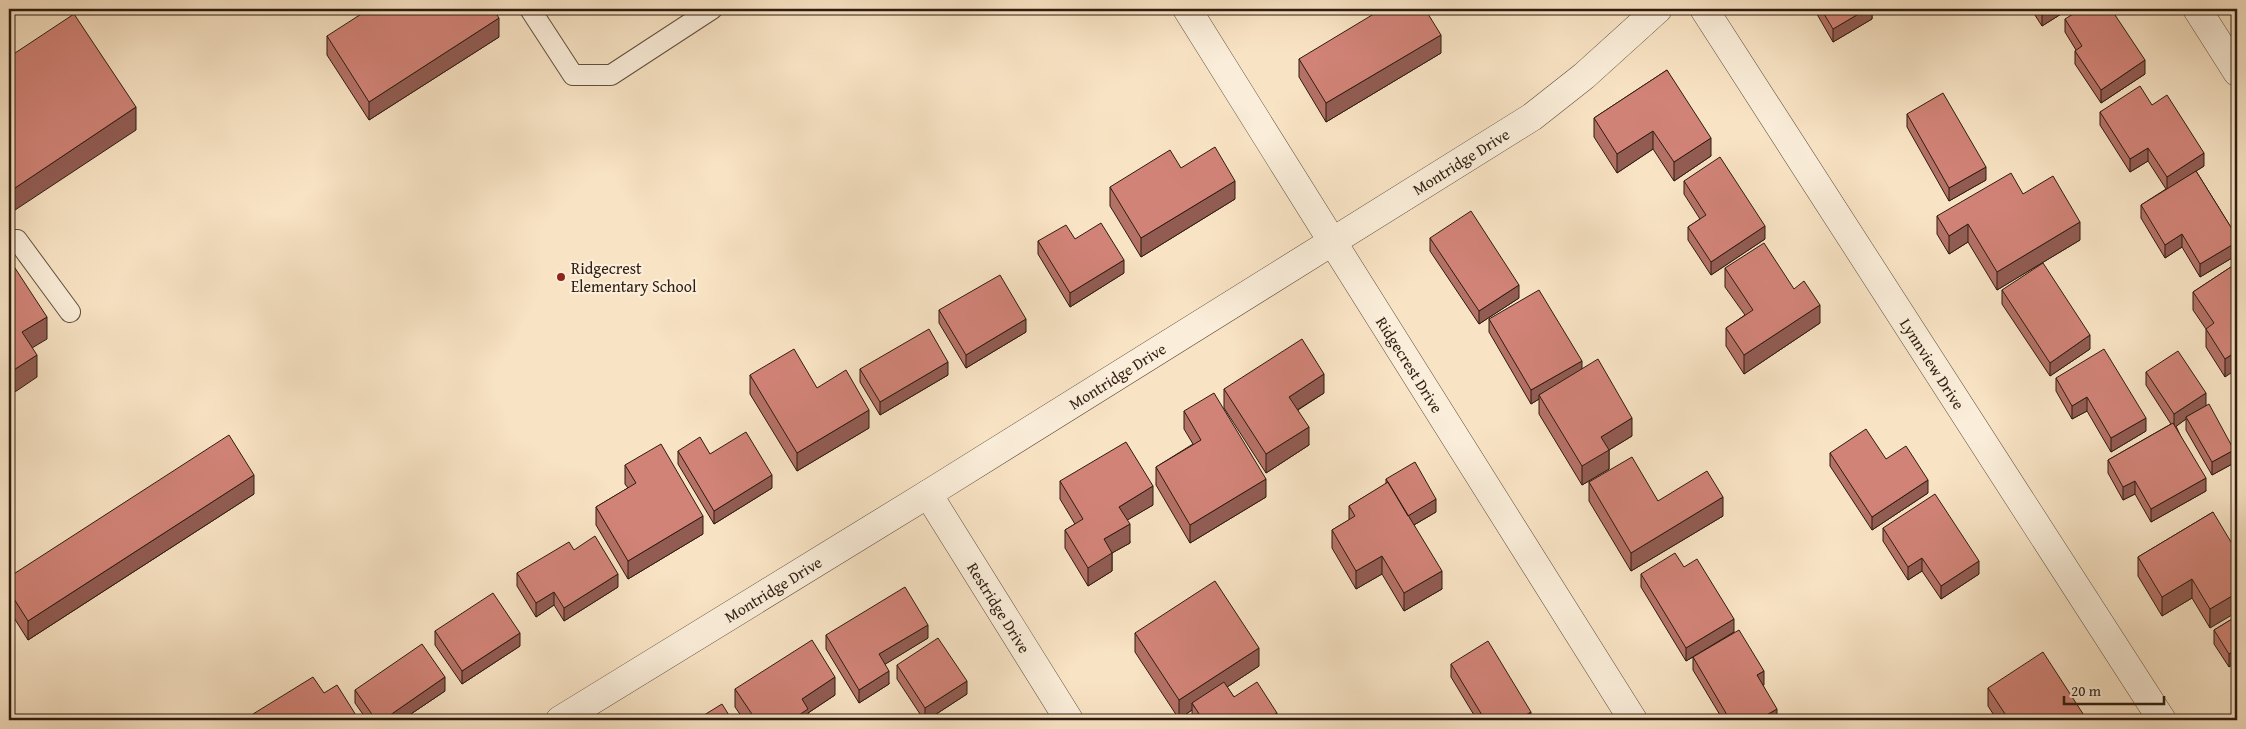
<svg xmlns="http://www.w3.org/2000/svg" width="2246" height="729" viewBox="0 0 2246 729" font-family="'Gentium Book Plus',serif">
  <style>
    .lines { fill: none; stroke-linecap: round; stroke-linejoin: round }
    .service-casing { stroke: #604e3d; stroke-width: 22 }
    .minor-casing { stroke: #604e3d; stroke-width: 29 }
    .tertiary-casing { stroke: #604e3d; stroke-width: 29 }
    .service { stroke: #faedd9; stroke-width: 20 }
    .minor { stroke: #faedd9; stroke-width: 28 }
    .tertiary { stroke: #faedd9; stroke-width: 28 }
    .wall { fill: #b47166; stroke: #2e1c10 }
    .shaded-wall { fill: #925c53; stroke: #2e1c10 }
    .building { fill: #d18377; stroke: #2e1c10 }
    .poi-dot { fill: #8f2418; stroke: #faedd9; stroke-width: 2 }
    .labels { text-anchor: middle; stroke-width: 4.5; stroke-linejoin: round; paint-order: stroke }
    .street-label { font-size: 16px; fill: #2e1c10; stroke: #faedd9 }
    .poi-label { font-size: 16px; fill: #2e1c10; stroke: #faedd9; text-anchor: start }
  </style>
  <rect width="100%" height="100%" fill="#f8e3c4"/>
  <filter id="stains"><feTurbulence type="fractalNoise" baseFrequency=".004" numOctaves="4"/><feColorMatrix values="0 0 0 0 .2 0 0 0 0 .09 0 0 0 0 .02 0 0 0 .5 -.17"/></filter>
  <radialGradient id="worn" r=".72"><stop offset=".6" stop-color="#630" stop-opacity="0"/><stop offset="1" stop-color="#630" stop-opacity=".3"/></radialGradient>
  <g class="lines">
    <g class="service-casing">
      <path id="service" d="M530,9L573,75H611L712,9
        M9,241L17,240L70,312"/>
    </g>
    <g class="minor-casing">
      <g id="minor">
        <path id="s1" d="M1704,9L2162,720"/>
        <path id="s2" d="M1332,241L1633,720"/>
        <path id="s3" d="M928,494L1069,720"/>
      </g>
    </g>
    <g class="tertiary-casing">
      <g id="tertiary">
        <path d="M1187,9L1332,241"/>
        <path d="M2197,9L2237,72"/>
        <path id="s4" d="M560,720L928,494L1532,117L1584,76L1658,9"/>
      </g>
    </g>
    <use href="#service" class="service"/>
    <use href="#minor" class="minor"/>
    <use href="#tertiary" class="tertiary"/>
  </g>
  <path class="wall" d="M1814,9H1872V19L1833,42Z
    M2031,9H2069L2042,26Z
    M2065,19L2145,74L2101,103L2075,64V51L2076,50L2065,32Z
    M327,36L499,37L369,120L327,55Z
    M1441,53L1326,122L1299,77V59Z
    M1667,70L1711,156L1674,181L1653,149L1617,173L1594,137V118Z
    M2152,105L2204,166L2196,171L2237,237V255L2200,277L2182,247L2165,258L2141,218V205L2166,189L2148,161L2130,172L2100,125V112Z
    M1907,114L1986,180L1949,201L1907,127Z
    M1684,181L1765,239L1711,275L1688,240V227L1700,219L1684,194Z
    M1110,187L1235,199L1141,257L1110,206Z
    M2023,194L2080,240L1997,290L1968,242L1949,254L1937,234V216Z
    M1430,238L1519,298L1479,324L1430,251Z
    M1075,239L1124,273L1070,307L1038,254V241Z
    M2237,263L2225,377L2206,347V329L2193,310V292Z
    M1725,268L1794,289L1820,323L1744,374L1726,346V328L1745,315L1725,287Z
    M2002,290L2090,349L2050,376L2002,304Z
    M939,310L1026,332L966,368L939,323Z
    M1489,319L1582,370L1632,436L1609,450V469L1582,485L1539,414V399L1531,404L1489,332Z
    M860,369L948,375L880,415L860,382Z
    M2146,372L2206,406L2234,463L2212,475L2186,430V419L2176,426L2206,491L2151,522L2135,494L2123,500L2108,473V460L2171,424L2146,385Z
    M750,375L869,428L797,471L750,394Z
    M2056,378L2146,431L2111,452L2087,411L2072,419L2056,391Z
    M1224,389L1324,393L1298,410L1309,445L1266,473L1224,408Z
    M1184,411L1266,497L1190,543L1156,485V467L1193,444L1184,429Z
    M678,451L710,454L772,488L714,524L678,464Z
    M1830,453L1886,459L1928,493L1872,530L1830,466Z
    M625,465L703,534L628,579L596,525V507L628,488L625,484Z
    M1386,479L1436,512L1414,525L1442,589L1404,611L1382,574L1356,589L1332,548V530L1349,520V506L1386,484Z
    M1060,481L1153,505L1127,520L1130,543L1112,553V571L1088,586L1065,548V530L1075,524L1060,499Z
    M1589,482L1658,501L1723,516L1631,571L1589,501Z
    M254,494L28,640L9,610V577Z
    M2213,512L2210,628L2192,598L2162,616L2138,576V557Z
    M1883,528L1979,574L1941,599L1922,571L1908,580L1883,541Z
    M574,550L618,587L564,621L554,605L536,617L517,586V573Z
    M1684,567L1734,632L1703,651L1764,685H1763L1777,720H1723L1693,670V657L1686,661L1641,587V574Z
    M2237,616L2229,667L2214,644V630Z
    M435,631L520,646L462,684L435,645Z
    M1135,633L1259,666L1227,687L1234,697L1277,720H1192V710L1179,719L1135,652Z
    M826,635L928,638L885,664L889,684L859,703L826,649Z
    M1451,664L1531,720H1477L1451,677Z
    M897,665L967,694L927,720H924L897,679Z
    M1988,688L2087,720H1997L1988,706Z
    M735,689L835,695L808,713V720H744L735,707Z
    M355,690L445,691L402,720H367L355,703Z
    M324,693L359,720H253V714Z"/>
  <path class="shaded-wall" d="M1867,9H1872V19L1833,42V29Z
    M2048,9H2069L2042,26V12Z
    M499,18V37L369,120V102Z
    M1441,35V53L1326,122V103Z
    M2145,60V74L2101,103V90Z
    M136,107V130L9,214V192Z
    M1653,131V149L1617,173V154Z
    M1711,138V156L1674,181V162Z
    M2148,148V161L2130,172V159Z
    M2204,153V166L2167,190V177Z
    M1986,167V180L1949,201V188Z
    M1235,181V199L1141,257V238Z
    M2080,222V240L1997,290V272Z
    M1968,224V242L1949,254V236Z
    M1765,226V239L1711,275V262Z
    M2182,234V247L2165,258V245Z
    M2237,242V255L2200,277V264Z
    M1124,260V273L1070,307V293Z
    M1519,285V298L1479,324V311Z
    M1820,305V323L1744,374V355Z
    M47,317V339L22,354V332Z
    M1026,319V332L966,368V355Z
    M2090,335V349L2050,376V363Z
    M2237,351V369L2225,377V359Z
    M37,355V377L9,396V373Z
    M1582,361V374L1539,395V399L1531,404V390Z
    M948,362V375L880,415V402Z
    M1324,374V393L1289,415V397Z
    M2206,393V406L2186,417V419L2174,428V414Z
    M2087,397V411L2072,419V406Z
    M869,410V428L797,471V453Z
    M1632,418V436L1609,450V469L1582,485V466L1601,437Z
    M2146,418V431L2111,452V438Z
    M1309,427V445L1266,473V454Z
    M2234,450V463L2212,475V462Z
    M254,475V494L28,640V621Z
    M772,475V488L714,524V511Z
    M2206,478V491L2151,522V509Z
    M1266,479V497L1190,543V525Z
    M1928,480V493L1872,530V517Z
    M2135,481V494L2123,500V487Z
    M1153,486V505L1119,525V507Z
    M1723,497V516L1631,571V553Z
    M1436,499V512L1407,529V516Z
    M703,516V534L628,579V561Z
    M1130,524V543L1112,553V571L1088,586V568L1104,539Z
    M1382,556V574L1356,589V571Z
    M1922,558V571L1908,580V567Z
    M1979,561V574L1941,599V586Z
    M1442,571V589L1404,611V593Z
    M618,574V587L564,621V608Z
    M2192,579V598L2162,616V597Z
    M554,592V605L536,617V603Z
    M2237,593V612L2210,628V609Z
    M1734,619V632L1686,661V648Z
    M928,625V638L879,668V654Z
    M520,633V646L462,684V671Z
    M1259,648V666L1195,708L1192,703V710L1179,719V700Z
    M2237,649V662L2229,667V654Z
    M889,671V684L859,703V690Z
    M1764,671V685L1757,689V675Z
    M445,677V691L402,720H383Z
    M835,677V695L808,713V720H793L802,699Z
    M967,681V694L927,720H925V708Z
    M1777,709V720H1758Z
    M1531,712V720H1517Z
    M1277,713V720H1265Z"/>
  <path class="building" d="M369,9H493L499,18L369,102L327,36Z
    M1382,9H1425L1441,35L1326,103L1299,59Z
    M1821,9H1867L1833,29Z
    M2040,9H2048L2042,12Z
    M2081,9H2111L2145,60L2101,90L2075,51L2082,46L2065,19Z
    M74,14L136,107L9,192V57Z
    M1667,70L1711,138L1674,162L1653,131L1617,154L1594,118Z
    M2140,86L2152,105L2167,95L2204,153L2167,177L2148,148L2130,159L2100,112Z
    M1943,93L1986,167L1949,188L1907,114Z
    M1215,147L1235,181L1141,238L1110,187L1170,150L1181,168Z
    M1720,157L1765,226L1711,262L1688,227L1706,215L1684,181Z
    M2196,171L2237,237V242L2200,264L2182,234L2165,245L2141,205Z
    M2011,173L2023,194L2053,176L2080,222L1997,272L1968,224L1949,236L1937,216Z
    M1471,211L1519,285L1479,311L1430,238Z
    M1101,223L1124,260L1070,293L1038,241L1066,225L1075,239Z
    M1764,243L1794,289L1804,281L1820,305L1744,355L1726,328L1753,310L1725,268Z
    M2043,263L2090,335L2050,363L2002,290Z
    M2237,263V351L2225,359L2206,329L2214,323L2193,292Z
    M13,265L47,317L22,332L37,355L9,373V268Z
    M1000,275L1026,319L966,355L939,310Z
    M1539,290L1582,361L1531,390L1489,319Z
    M929,329L948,362L880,402L860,369Z
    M1302,339L1324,374L1289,397L1309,427L1266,454L1224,389Z
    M794,349L817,388L846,370L869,410L797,453L750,375Z
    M2104,349L2146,418L2111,438L2087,397L2072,406L2056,378Z
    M2178,351L2206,393L2174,414L2146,372Z
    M1598,359L1632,418L1601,437L1609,450L1582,466L1539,395Z
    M1214,393L1266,479L1190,525L1156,467L1201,440L1184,411Z
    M2209,404L2234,450L2212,462L2186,417Z
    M2173,423L2206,478L2151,509L2135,481L2123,487L2108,460Z
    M1866,429L1886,459L1906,446L1928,480L1872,517L1830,453Z
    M746,432L772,475L714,511L678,451L700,437L710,454Z
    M229,435L254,475L28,621L9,591V577Z
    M1126,442L1153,486L1119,507L1130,524L1104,539L1112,553L1088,568L1065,530L1083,519L1060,481Z
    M661,444L703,516L628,561L596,507L636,483L625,465Z
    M1632,457L1658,501L1707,471L1723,497L1631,553L1589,482Z
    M1415,462L1436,499L1408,516L1386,479Z
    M1388,482L1442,571L1404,593L1382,556L1356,571L1332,530L1355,516L1349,506Z
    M1935,494L1979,561L1941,586L1922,558L1908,567L1883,528Z
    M2213,512L2237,552V593L2210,609L2192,579L2162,597L2138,557Z
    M595,536L618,574L564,608L554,592L536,603L517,573L569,542L574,550Z
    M1675,553L1684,567L1697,559L1734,619L1686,648L1641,574Z
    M1215,581L1259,648L1179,700L1135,633Z
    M905,587L928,625L879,654L889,671L859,690L826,635Z
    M493,593L520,633L462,671L435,631Z
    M2237,616V649L2229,654L2214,630Z
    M1739,630L1764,671L1757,675L1777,709L1758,720H1730L1693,657Z
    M938,638L967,681L925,708L897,665Z
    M812,640L835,677L802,699L808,709L793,719L794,720H756L735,689Z
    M1488,641L1531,712L1517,720H1485L1451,664Z
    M422,644L445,677L383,720H376L355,690Z
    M2043,652L2087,720H2009L1988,688Z
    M313,677L324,693L337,685L359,720H257L253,714Z
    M1224,682L1234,697L1257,682L1277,713L1265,720H1203L1192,703Z
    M722,704L732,720H696Z
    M1787,717L1789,720H1782Z"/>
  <circle class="poi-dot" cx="561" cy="277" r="5"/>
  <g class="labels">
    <g class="street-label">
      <text dy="6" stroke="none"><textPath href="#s4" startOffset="1060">Montridge Drive</textPath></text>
      <text dy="6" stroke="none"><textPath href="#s1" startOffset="422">Lynnview Drive</textPath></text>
      <text dy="6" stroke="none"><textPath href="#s2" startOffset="146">Ridgecrest Drive</textPath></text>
      <text dy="6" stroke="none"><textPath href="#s4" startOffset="655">Montridge Drive</textPath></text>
      <text dy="6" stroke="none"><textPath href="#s4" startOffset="250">Montridge Drive</textPath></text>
      <text dy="6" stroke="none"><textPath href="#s3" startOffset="134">Restridge Drive</textPath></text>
    </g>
    <g class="poi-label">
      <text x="571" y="274">Ridgecrest<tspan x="571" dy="18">Elementary School</tspan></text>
    </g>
  </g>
  <rect width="2246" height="729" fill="none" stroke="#f8e3c4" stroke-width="30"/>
  <rect x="10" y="10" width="2226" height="709" fill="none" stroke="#2e1c10" stroke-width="2.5"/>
  <rect x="15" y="15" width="2216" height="699" fill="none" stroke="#2e1c10"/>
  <path d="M2064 696v8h100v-8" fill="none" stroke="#2e1c10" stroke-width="2.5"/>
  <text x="2071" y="696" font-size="15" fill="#2e1c10" stroke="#faedd9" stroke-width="4" paint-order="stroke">20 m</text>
  <rect width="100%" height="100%" filter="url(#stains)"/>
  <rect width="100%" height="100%" fill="url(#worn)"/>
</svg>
